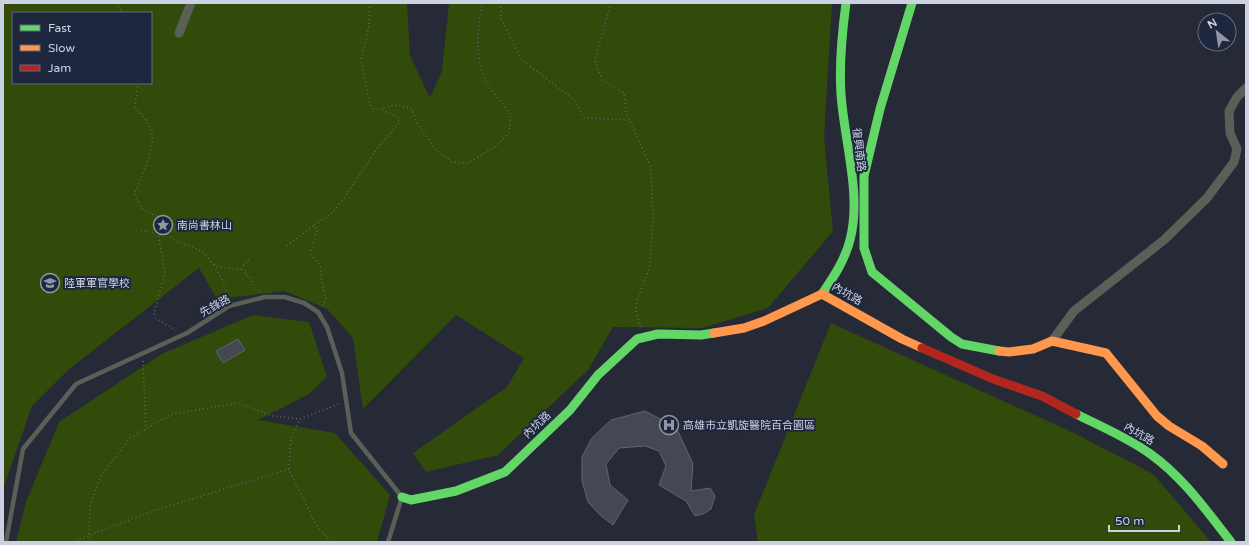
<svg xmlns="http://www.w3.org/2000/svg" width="1249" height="545" font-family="'Varela Round','Noto Sans TC',sans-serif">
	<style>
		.green { fill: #324a0a; fill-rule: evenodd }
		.building { fill: #454853; stroke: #60646f }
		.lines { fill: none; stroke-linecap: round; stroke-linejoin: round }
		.path { stroke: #636766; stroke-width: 1.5; stroke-dasharray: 1 3; stroke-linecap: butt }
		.lane { stroke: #5a6057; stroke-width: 4.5 }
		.street { stroke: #5a6057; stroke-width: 9 }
		.fast { stroke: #63d668; stroke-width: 9 }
		.slow { stroke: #ff974d; stroke-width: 9 }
		.jam { stroke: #b3261e; stroke-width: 9 }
		.labels { text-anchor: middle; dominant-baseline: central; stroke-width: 4; stroke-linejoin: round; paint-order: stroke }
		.street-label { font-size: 11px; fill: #cbd1e0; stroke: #1f273e }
		.poi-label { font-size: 11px; fill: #cbd1e0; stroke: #1f273e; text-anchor: start }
	</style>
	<rect width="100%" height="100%" fill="#262a37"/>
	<path class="green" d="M3 3H407L410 56 430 98 442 71 449 3H832L824 137 833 231 768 308 702 328 613 327 588 370 498 455 426 472 413 453 507 387 524 358 456 315 363 409 353 338 327 309 285 291 217 299 199 268 68 370 32 406 3 489ZM13 13H151V83H13Z
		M253 315 309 322 327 377 309 394 258 420 335 433 390 495 377 542H16L26 502 59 422 162 354Z
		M831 323 1074 433 1153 474 1211 542H758L754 515Z"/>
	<path class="building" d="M238 339 245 350 223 363 216 351Z
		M645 411 676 427 693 464 691 491 710 488 715 496 711 509 703 514 695 516 686 501 659 485 666 466 659 451 645 446 619 448 606 464 610 485 628 500 613 525 600 515 588 502 582 481V457L592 438 611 420Z"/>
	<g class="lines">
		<path class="path" d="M116 3 123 13
			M370 3 369 26 361 61 370 105 374 110 398 105 412 109 417 123 436 150 452 162 468 163 496 146 509 133 511 115C503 104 489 89 484 77 475 55 477 25 483 3
			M501 3V18L521 59 574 100 584 118 629 120
			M611 3 595 60 602 80 624 93 626 112 651 168 653 218 650 266 637 300 636 313 641 327
			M138 83 135 107C141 115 149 122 152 133 155 147 141 181 134 193 137 198 140 207 144 210 155 218 161 212 164 228H168L165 230C175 247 188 242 202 252 207 255 210 262 215 265 225 270 236 268 246 270L245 275 250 277 253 285 259 291
			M141 230 152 233 165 230
			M158 232 165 274 154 313 156 319 176 330
			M287 246 314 225
			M214 265 226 287 228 300
			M241 269 251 256
			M322 306 326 299 322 284 320 265 312 256 311 250 317 231 314 225 331 214 342 201 379 146 399 123 398 117 380 109
			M143 361 146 429
			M289 469 291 438 300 419
			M72 542 153 511 289 469 316 525 331 542
			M91 542 89 536 90 505 101 476 130 438 172 414 238 403 273 416 300 419 339 404"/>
		<path class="lane" d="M6 542 23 449 76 384 187 333 229 306 265 297H285L304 303 318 312 327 327 342 373 351 433 402 497 388 542"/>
		<path class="street" d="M179 33 191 3
			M1052 341 1074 311 1164 240 1207 198 1234 162 1237 149 1230 133 1229 111 1237 97 1246 88"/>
		<path class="fast" d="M912 3 880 109 864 176V248L872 272 951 337 962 344 999 351
			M822 294C833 278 845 260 850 240 862 195 844 140 841 94 839 64 842 33 846 3
			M1076 414C1100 426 1126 437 1149 453 1182 476 1206 510 1231 542
			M402 497 411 500 456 491 505 472 570 410 598 375 637 339 658 334 701 335 714 333"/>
		<path class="slow" d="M714 333 744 328 764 321 822 294 902 339 922 348
			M999 351 1009 352 1033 349 1052 341 1106 353 1157 416 1169 426 1202 446 1223 464"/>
		<path class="jam" d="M922 348 993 379 1042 396 1076 414"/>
	</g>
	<defs>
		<symbol id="sight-ring" viewBox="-11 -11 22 22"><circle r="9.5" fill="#1f273e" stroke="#9197a5" stroke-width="1.5"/><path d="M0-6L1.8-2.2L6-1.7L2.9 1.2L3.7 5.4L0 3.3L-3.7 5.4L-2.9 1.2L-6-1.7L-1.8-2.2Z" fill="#9197a5"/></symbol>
		<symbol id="university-ring" viewBox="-11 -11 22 22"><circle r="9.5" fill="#1f273e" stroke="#9197a5" stroke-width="1.5"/><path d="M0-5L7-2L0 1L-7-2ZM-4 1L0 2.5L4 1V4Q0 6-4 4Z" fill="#9197a5"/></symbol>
		<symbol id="hospital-ring" viewBox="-11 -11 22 22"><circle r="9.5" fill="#1f273e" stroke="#9197a5" stroke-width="1.5"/><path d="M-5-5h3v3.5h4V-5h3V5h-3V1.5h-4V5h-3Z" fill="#9197a5"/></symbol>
	</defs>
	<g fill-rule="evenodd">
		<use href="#sight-ring" x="152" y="214" width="22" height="22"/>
		<use href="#university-ring" x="39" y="272" width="22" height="22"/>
		<use href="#hospital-ring" x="658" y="414" width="22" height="22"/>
	</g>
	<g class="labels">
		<g class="street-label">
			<text transform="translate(859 150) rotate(83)">復興南路</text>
			<text transform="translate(847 294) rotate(30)">內坑路</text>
			<text transform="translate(215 306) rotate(-29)">先鋒路</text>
			<text transform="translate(537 425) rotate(-44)">內坑路</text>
			<text transform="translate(1139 434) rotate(30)">內坑路</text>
		</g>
		<g class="poi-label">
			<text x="177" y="225">南尚書林山</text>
			<text x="64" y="283">陸軍軍官學校</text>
			<text x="683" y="425">高雄市立凱旋醫院百合園區</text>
		</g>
	</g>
	<rect width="1249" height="545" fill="none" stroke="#cbd1e0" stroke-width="8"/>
	<rect x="12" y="12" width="140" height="72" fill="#1f273e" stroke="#646b7f"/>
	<rect x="20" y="25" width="20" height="6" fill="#63d668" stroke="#646b7f"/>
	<text x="48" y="32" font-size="12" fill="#cbd1e0">Fast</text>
	<rect x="20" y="45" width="20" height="6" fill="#ff974d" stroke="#646b7f"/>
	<text x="48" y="52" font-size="12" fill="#cbd1e0">Slow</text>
	<rect x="20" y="65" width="20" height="6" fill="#b3261e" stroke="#646b7f"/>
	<text x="48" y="72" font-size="12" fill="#cbd1e0">Jam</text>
	<g transform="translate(1217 32) rotate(330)"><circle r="19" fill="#1f273e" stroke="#646b7f"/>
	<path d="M0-3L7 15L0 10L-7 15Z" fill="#9197a5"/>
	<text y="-6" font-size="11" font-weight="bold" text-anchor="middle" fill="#cbd1e0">N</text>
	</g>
	<path d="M1109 525v6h70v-6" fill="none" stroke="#cbd1e0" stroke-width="2"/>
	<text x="1115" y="525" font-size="12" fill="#cbd1e0" stroke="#1f273e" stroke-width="3" paint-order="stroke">50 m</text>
</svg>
